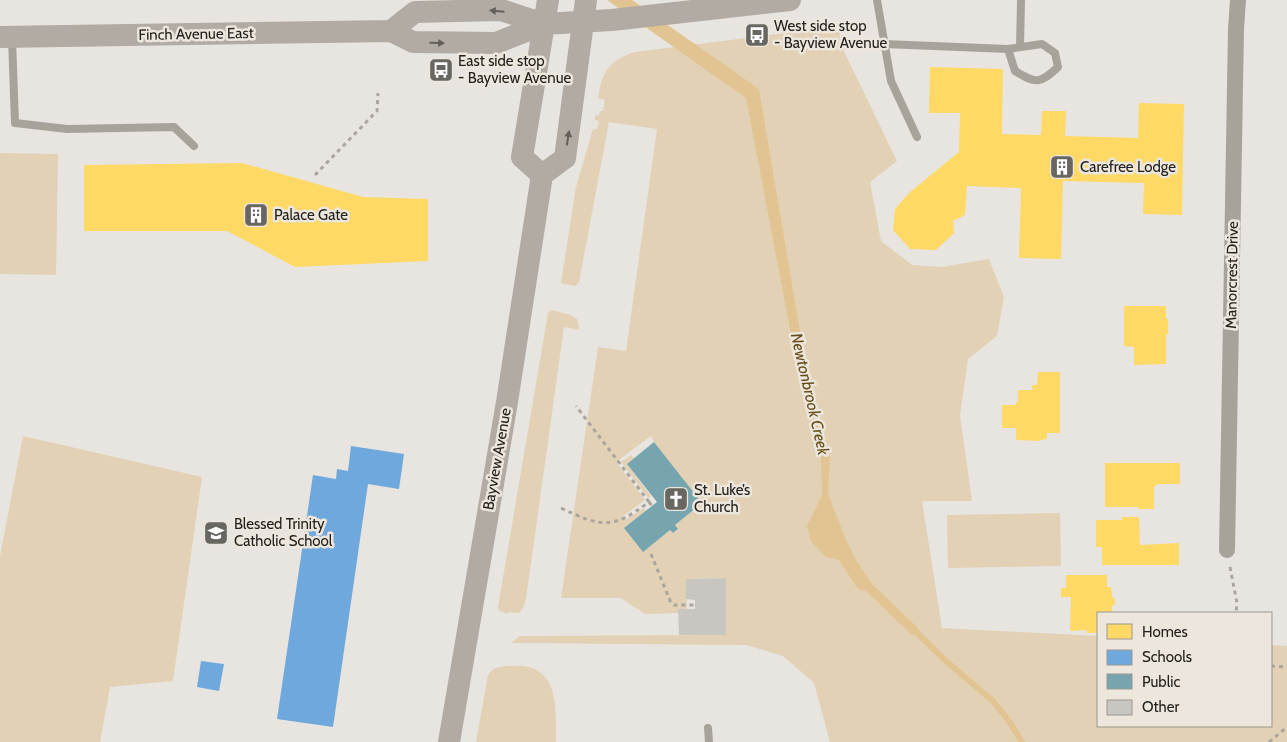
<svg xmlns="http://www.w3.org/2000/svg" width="1287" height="742" font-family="Cabin,sans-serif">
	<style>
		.green { fill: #e2d1b5; fill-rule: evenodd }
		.water { fill: #e2c492 }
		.homes { fill: #ffd966 }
		.schools { fill: #6fa8dc }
		.public { fill: #76a5af }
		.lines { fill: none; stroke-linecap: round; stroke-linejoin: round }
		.stream { stroke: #e2c492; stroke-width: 6 }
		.building { fill: #c9c6c2 }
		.path { stroke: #aaa69f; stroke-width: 3; stroke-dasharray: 4 4; stroke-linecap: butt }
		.service { stroke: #a8a39a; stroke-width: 8 }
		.minor { stroke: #a8a39a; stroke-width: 16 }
		.secondary { stroke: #b1aba3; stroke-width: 22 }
		.oneway { fill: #635f59 }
		.labels { text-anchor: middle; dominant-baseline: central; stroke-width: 5; stroke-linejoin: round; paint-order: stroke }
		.poi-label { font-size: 15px; fill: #23211d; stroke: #ece6dc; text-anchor: start }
		.street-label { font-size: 15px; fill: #23211d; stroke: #ece6dc }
		.water-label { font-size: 16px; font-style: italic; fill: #664b16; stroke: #ece6dc }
	</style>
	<rect width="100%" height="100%" fill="#e8e5e0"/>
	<path class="green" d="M841 28 839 41 897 161 870 182 881 241 912 265 942 267 989 259 1004 297 997 336 968 359 960 415 972 501H922L942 628 1098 636V726H1271V645L1287 646V742H830L814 683 783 656 746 645 511 643 520 636 726 635V578L686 579 687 609H679L678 613 645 614 621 598H561L598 347 626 351 657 129 609 122 579 282 575 286 561 283 576 187 593 129H597L599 121 595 120V115L599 116 600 111H603L605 100 598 98C602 72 609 60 635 52L802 31ZM651 436 654 442 702 503 675 525 678 530 673 533 670 530 643 551 646 511 644 508 625 520 623 516 645 500 616 462Z
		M0 153 58 154 56 275 0 274Z
		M552 310 571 315 578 320 579 330 564 327 526 599 523 608 519 613 508 612V614L498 610V607L548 313Z
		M23 436 202 477 173 681 110 687 100 742H0V556Z
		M631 455 634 458 627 464 651 496 648 498 621 462Z
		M1060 513 1061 566 948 568 947 515Z
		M505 666C514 666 524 665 532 668 561 679 555 718 556 742H476L488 675 493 669Z"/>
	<path class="water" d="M607 0H632L759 89 806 367 814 408 830 456 828 494 847 542 856 560 873 585 918 628 912 635 866 591 858 589 839 560 826 557 811 541 807 526 822 495 821 456 814 436 800 381 746 98Z"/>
	<path class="homes" d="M930 67 1003 69 1002 134 1041 135 1042 111H1066L1065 136 1138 138 1139 103 1184 104 1182 215 1143 214 1144 183 1063 181 1061 259 1019 258 1021 188 967 186 965 215 953 221 954 233 936 250 910 249 893 230 895 209 910 192 959 152 960 113H929Z
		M242 163 363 197 428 199V261L295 267 227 231H84V165Z
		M1124 306H1166V319H1168V335L1166 334V364L1134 365V347L1124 346Z
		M1038 372H1060V433H1047V439L1040 440V441L1016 440V428H1002V405H1016V402H1018V390H1032V385H1037Z
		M1105 463H1180V484H1158L1154 487V509H1138V507H1105Z
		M1122 517H1139L1140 545 1179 543V565H1102V547H1096V520H1122Z
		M1066 575H1107V587H1111L1112 596 1115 600V604L1112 606V613H1098V633H1087V630L1070 631 1071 597H1061V588H1066Z"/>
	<path class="schools" d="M351 446 404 454 399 489 368 484 333 727 277 719 313 475 336 479 337 469 348 471Z
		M201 661 224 664 219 691 197 687Z"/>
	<path class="public" d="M654 442 702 503 675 525 678 529 673 533 670 530 643 552 624 528 657 502 627 464Z"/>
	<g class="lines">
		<path class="stream" d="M909 625 947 662 993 701 1009 721 1022 742"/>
	</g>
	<path class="building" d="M726 578V635H679L678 609H695V600L686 599V579Z"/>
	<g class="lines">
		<path class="path" d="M315 175 377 111 378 93
			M649 502 652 506
			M561 508C601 527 612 530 649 502L576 406
			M651 554 671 603 674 605H695
			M1230 567 1237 603 1236 613
			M1271 666 1287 667
			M1269 742 1287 727"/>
		<path class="service" d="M877 0 891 81 917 137
			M12 39 15 123 67 129 174 127 194 146
			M884 44 1008 49 1042 44 1055 53 1058 67C1040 84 1036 84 1015 71L1008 49
			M1020 47 1021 0
			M708 728 709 742"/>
		<path class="minor" d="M1227 550 1236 29 1238 0"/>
		<path class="secondary" d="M391 31 415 12 501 10 544 24
			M0 37 391 31 413 42 496 43 544 24 612 20 790 0
			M542 175 522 157 548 0
			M449 742 507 402 542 175 565 158 586 0"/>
	</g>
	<defs><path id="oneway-solid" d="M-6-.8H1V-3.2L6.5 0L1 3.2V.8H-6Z" transform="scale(1.25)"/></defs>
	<g class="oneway">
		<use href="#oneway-solid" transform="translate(497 11) rotate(-175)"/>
		<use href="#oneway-solid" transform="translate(437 43) rotate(2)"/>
		<use href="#oneway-solid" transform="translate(568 138) rotate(-81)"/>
	</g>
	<defs>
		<symbol id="bus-square" viewBox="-11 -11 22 22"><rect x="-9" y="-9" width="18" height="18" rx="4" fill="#686661" stroke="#ece6dc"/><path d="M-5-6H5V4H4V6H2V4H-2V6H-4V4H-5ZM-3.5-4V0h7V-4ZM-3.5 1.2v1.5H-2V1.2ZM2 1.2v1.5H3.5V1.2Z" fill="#fff"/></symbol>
		<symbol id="building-square" viewBox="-11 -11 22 22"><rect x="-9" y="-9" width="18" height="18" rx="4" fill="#686661" stroke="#ece6dc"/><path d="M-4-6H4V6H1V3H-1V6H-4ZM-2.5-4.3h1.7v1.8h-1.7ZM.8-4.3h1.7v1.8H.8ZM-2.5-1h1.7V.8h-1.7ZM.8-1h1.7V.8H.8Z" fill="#fff"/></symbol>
		<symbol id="church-square" viewBox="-11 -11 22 22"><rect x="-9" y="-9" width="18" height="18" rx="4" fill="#686661" stroke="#ece6dc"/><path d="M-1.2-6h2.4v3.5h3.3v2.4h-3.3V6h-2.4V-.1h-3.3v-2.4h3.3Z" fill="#fff"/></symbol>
		<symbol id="school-square" viewBox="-11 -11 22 22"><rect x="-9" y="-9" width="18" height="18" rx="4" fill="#686661" stroke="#ece6dc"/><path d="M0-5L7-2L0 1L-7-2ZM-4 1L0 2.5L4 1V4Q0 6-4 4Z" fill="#fff"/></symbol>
	</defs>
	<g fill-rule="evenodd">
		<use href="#bus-square" x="743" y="21" width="28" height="28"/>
		<use href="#bus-square" x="427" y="56" width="28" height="28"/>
		<use href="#building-square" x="1048" y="153" width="28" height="28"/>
		<use href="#building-square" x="242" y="201" width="28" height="28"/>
		<use href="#church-square" x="662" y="485" width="28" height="28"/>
		<use href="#school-square" x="202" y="519" width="28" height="28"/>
	</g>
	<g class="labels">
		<g class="poi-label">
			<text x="774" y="26">West side stop<tspan x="774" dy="17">- Bayview Avenue</tspan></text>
			<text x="458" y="61">East side stop<tspan x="458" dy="17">- Bayview Avenue</tspan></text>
			<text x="1080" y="167">Carefree Lodge</text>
			<text x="274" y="215">Palace Gate</text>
			<text x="694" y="490">St. Luke’s<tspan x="694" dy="17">Church</tspan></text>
			<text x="234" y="524">Blessed Trinity<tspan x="234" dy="17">Catholic School</tspan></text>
		</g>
		<g class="street-label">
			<text transform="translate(196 34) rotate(-1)">Finch Avenue East</text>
			<text transform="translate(1232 275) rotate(-89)">Manorcrest Drive</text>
			<text transform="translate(497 459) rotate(-80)">Bayview Avenue</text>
		</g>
		<g class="water-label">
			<text transform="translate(810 394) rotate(77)">Newtonbrook Creek</text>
		</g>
	</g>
	<rect x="1097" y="612" width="175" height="115" fill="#ece6dc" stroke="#9c9790"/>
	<rect x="1107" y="624" width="25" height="15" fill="#ffd966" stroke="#9c9790"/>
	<text x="1142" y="637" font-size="15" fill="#23211d">Homes</text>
	<rect x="1107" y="650" width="25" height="15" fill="#6fa8dc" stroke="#9c9790"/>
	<text x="1142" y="662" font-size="15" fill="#23211d">Schools</text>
	<rect x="1107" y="674" width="25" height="15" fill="#76a5af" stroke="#9c9790"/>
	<text x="1142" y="687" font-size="15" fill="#23211d">Public</text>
	<rect x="1107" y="700" width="25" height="15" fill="#c9c6c2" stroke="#9c9790"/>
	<text x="1142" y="712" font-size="15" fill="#23211d">Other</text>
</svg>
